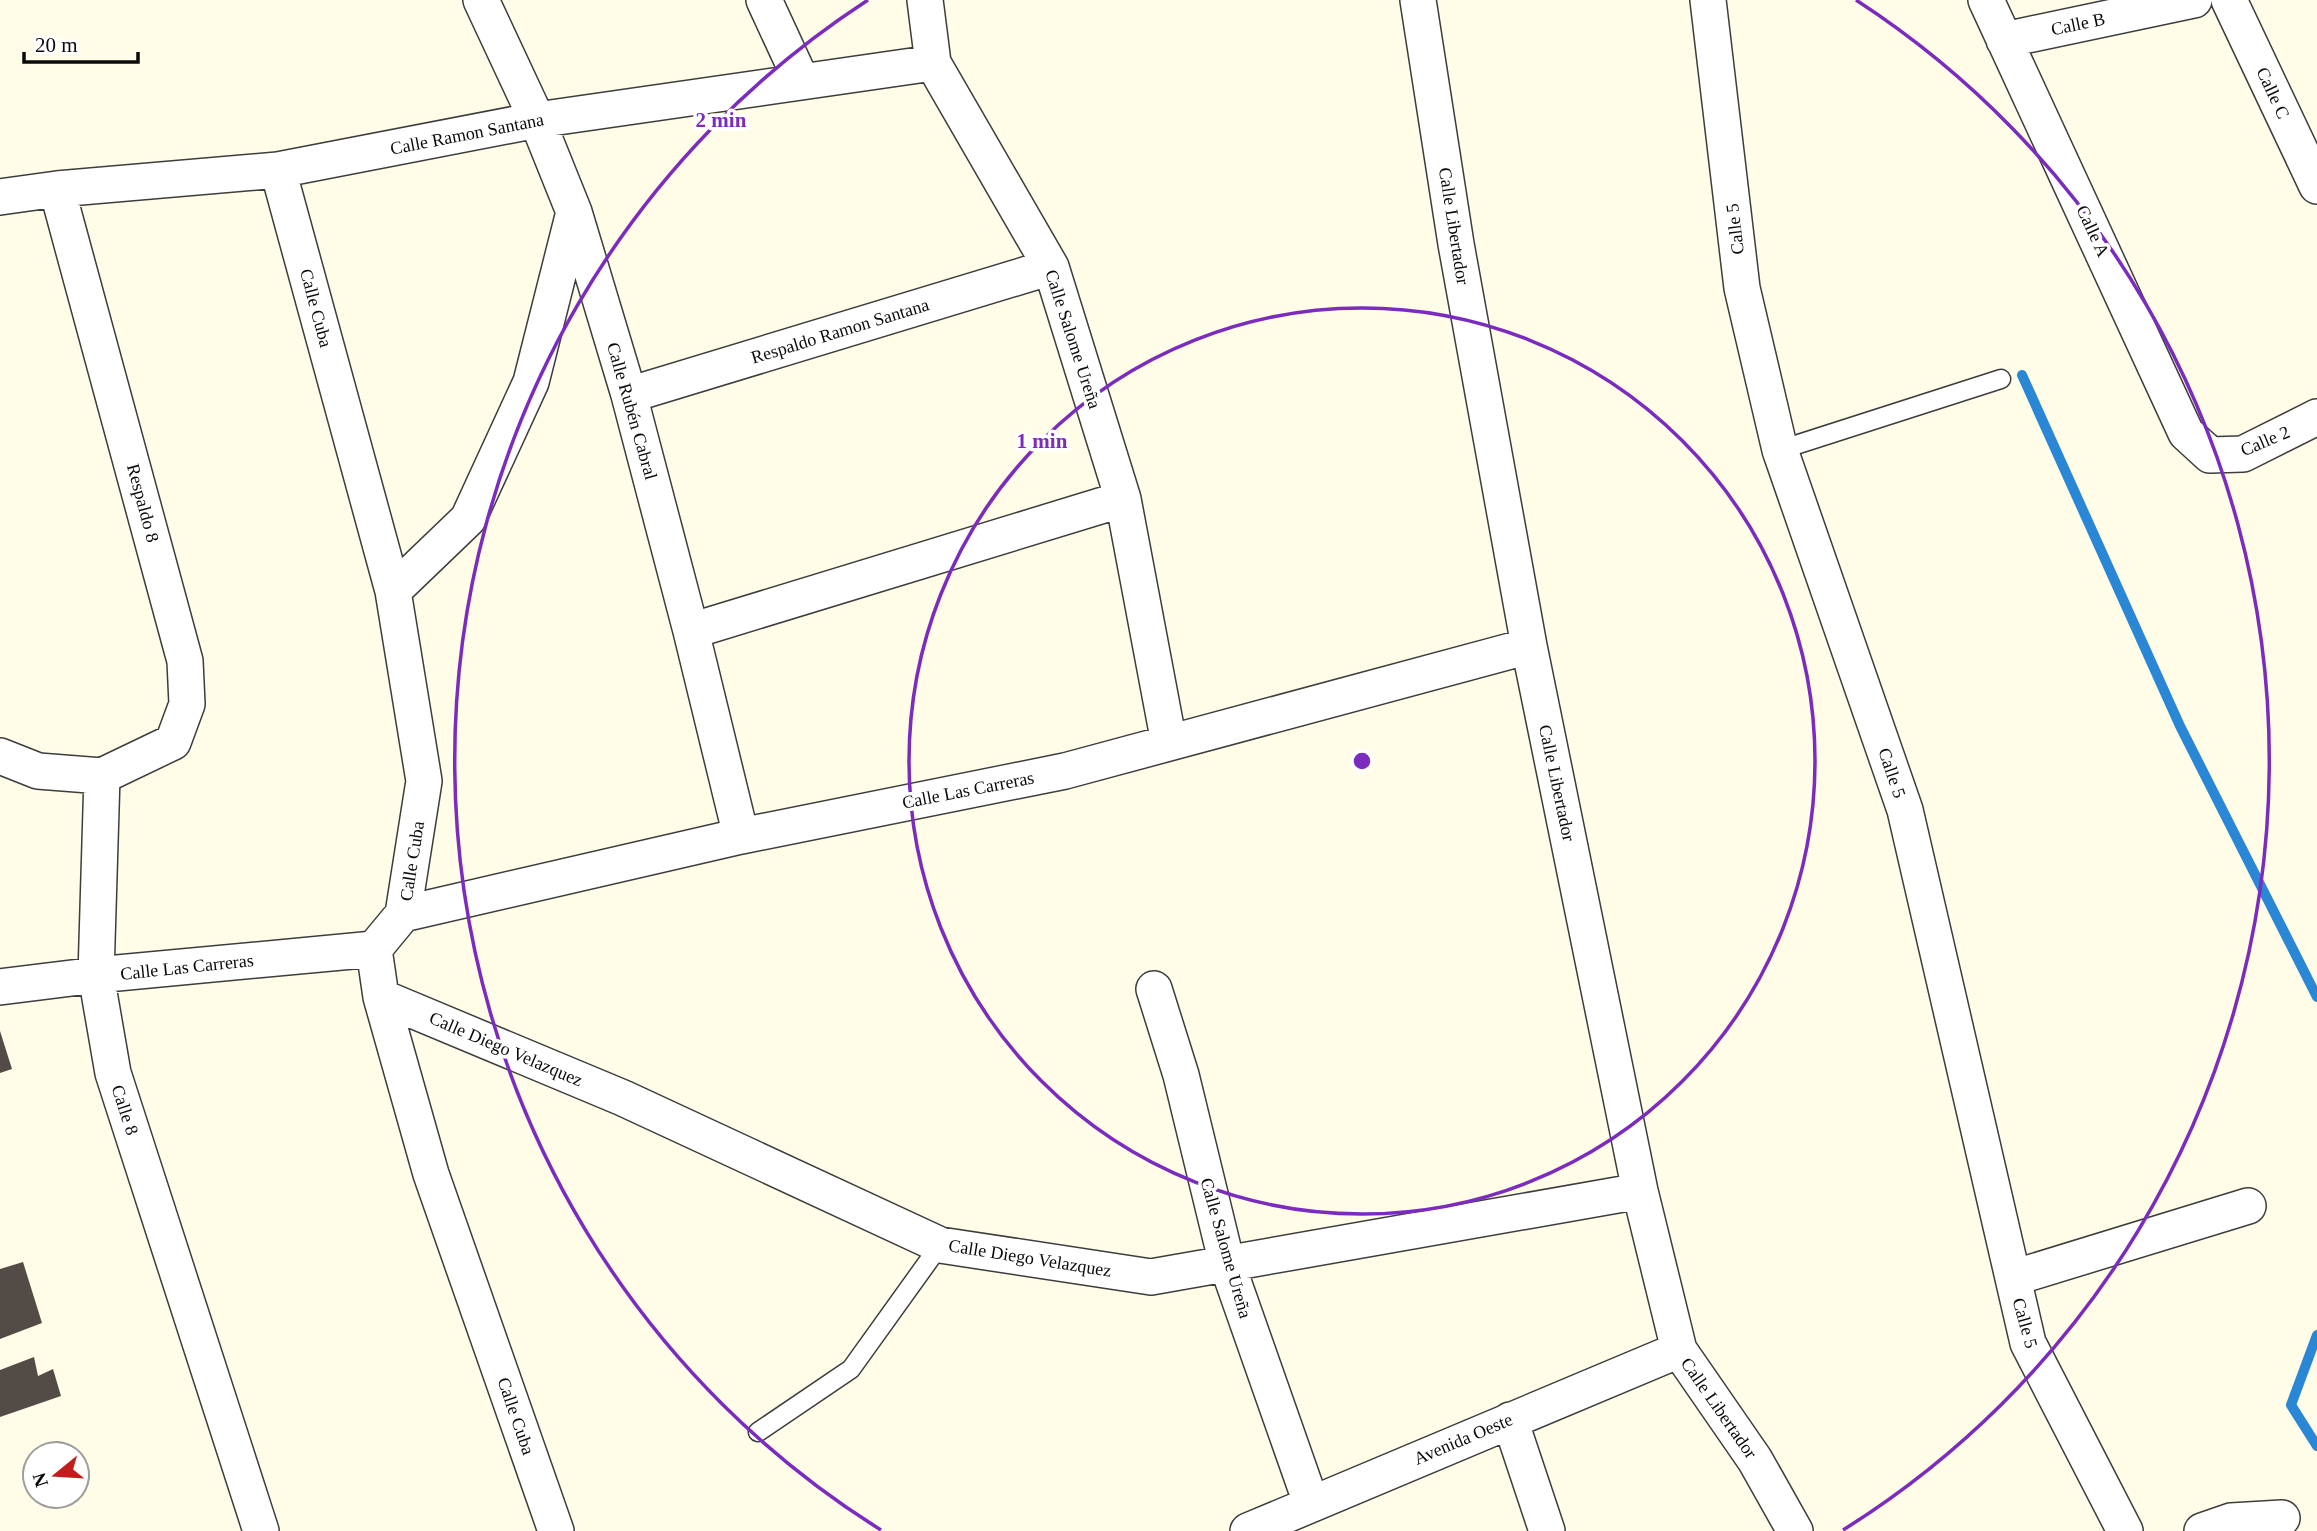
<svg xmlns="http://www.w3.org/2000/svg" width="2317" height="1531" font-family="Georgia,serif">
	<style>
		.lines { fill: none; stroke-linecap: round; stroke-linejoin: round }
		.stream { stroke: #2a87d6; stroke-width: 10 }
		.building { fill: #534c46 }
		.lane-casing { stroke: #3d3d3d; stroke-width: 21 }
		.street-casing { stroke: #3d3d3d; stroke-width: 38 }
		.lane { stroke: #fff; stroke-width: 18 }
		.street { stroke: #fff; stroke-width: 35 }
		.ring { fill: none; stroke: #7b2cbf; stroke-width: 3.5 }
		.labels { text-anchor: middle; dominant-baseline: central; stroke-width: 7; stroke-linejoin: round; paint-order: stroke }
		.street-label { font-size: 18px; fill: #0a0a0a; stroke: #fff }
		.centre { fill: #7b2cbf; stroke: #fff; stroke-width: 3.5 }
		.ring-label { font-size: 21px; text-anchor: middle; font-weight: bold; fill: #7b2cbf; stroke: #fff; stroke-width: 7; stroke-linejoin: round; paint-order: stroke }
	</style>
	<rect width="100%" height="100%" fill="#fffce7"/>
	<g class="lines">
		<path class="stream" d="M2022 375 2180 726 2317 997
			M2317 1335 2291 1405 2317 1446"/>
	</g>
	<path class="building" d="M0 1031 12 1069 0 1073Z
		M23 1262 42 1323 0 1339V1269Z
		M34 1357 38 1376 53 1369 61 1396 0 1417V1370Z"/>
	<g class="lines">
		<defs>
			<path id="lane" d="M1780 450 2001 379
				M758 1432 851 1369 940 1245"/>
			<path id="street" d="M481 0 537 120 574 212 629 395 691 631 741 836
				M764 0 801 80
				M925 0 933 63 1051 267 1123 499 1169 743
				M1418 0 1456 244 1529 646 1640 1191 1679 1350 1755 1460 1795 1531
				M1708 0 1742 288 1780 450 1905 810 2028 1343 2125 1531
				M1986 0 2186 433 2210 455 2243 454 2317 417
				M2229 0 2317 186
				M2004 40 2194 0
				M278 170 393 591 424 781 403 914 374 949 381 997 431 1174 556 1531
				M57 189 185 661 187 704 173 742 102 776
				M0 197 57 189 278 170 537 120 933 63
				M629 395 1051 267
				M393 591 468 519 531 382 574 212
				M691 631 1123 499
				M0 756 38 771 102 776
				M102 776 96 975 113 1073 261 1531
				M403 914 741 836 1065 771 1529 646
				M0 987 96 975 374 949
				M1154 989 1181 1075 1227 1264 1311 1503
				M381 997 623 1098 940 1245 1151 1277 1640 1191
				M2013 1278 2248 1206
				M1510 1420 1547 1531
				M1248 1531 1679 1350
				M2202 1531 2231 1521 2282 1518"/>
		</defs>
		<use href="#lane" class="lane-casing"/>
		<use href="#street" class="street-casing"/>
		<use href="#lane" class="lane"/>
		<use href="#street" class="street"/>
	</g>
	<g class="ring">
		<circle cx="1362" cy="761" r="453"/>
		<path d="M881 1530A907 907 0 0 1 868 0M1856 0A907 907 0 0 1 1843 1530"/>
	</g>
	<g class="labels">
		<g class="street-label">
			<text transform="translate(2078 24) rotate(-12)">Calle B</text>
			<text transform="translate(2273 93) rotate(65)">Calle C</text>
			<text transform="translate(467 134) rotate(-11)">Calle Ramon Santana</text>
			<text transform="translate(1454 226) rotate(81)">Calle Libertador</text>
			<text transform="translate(1735 229) rotate(-97)">Calle 5</text>
			<text transform="translate(2093 231) rotate(65)">Calle A</text>
			<text transform="translate(316 308) rotate(75)">Calle Cuba</text>
			<text transform="translate(840 331) rotate(-17)">Respaldo Ramon Santana</text>
			<text transform="translate(1073 339) rotate(72)">Calle Salome Ureña</text>
			<text transform="translate(632 411) rotate(74)">Calle Rubén Cabral</text>
			<text transform="translate(2265 441) rotate(-23)">Calle 2</text>
			<text transform="translate(143 503) rotate(75)">Respaldo 8</text>
			<text transform="translate(1892 773) rotate(71)">Calle 5</text>
			<text transform="translate(1557 783) rotate(78)">Calle Libertador</text>
			<text transform="translate(968 790) rotate(-11)">Calle Las Carreras</text>
			<text transform="translate(412 861) rotate(-81)">Calle Cuba</text>
			<text transform="translate(187 967) rotate(-6)">Calle Las Carreras</text>
			<text transform="translate(506 1049) rotate(23)">Calle Diego Velazquez</text>
			<text transform="translate(125 1110) rotate(72)">Calle 8</text>
			<text transform="translate(1226 1248) rotate(74)">Calle Salome Ureña</text>
			<text transform="translate(1030 1258) rotate(9)">Calle Diego Velazquez</text>
			<text transform="translate(2025 1323) rotate(74)">Calle 5</text>
			<text transform="translate(1719 1408) rotate(55)">Calle Libertador</text>
			<text transform="translate(516 1416) rotate(71)">Calle Cuba</text>
			<text transform="translate(1463 1439) rotate(-23)">Avenida Oeste</text>
		</g>
	</g>
	<circle cx="1362" cy="761" r="10" class="centre"/>
	<g class="ring-label">
		<text x="721" y="127">2 min</text>
		<text x="1042" y="448">1 min</text>
	</g>
	<g transform="translate(56 1475) rotate(252)"><circle r="33" fill="#ffffff" stroke="#9d9d9d" stroke-width="2"/>
	<path d="M0-5L12 26L0 18L-12 26Z" fill="#c21d1a"/>
	<text y="-10" font-size="19" font-weight="bold" text-anchor="middle" fill="#0a0a0a">N</text>
	</g>
	<path d="M24 52v10h114v-10" fill="none" stroke="#0a0a0a" stroke-width="3.5"/>
	<text x="35" y="52" font-size="21" fill="#0a0a0a" stroke="#ffffff" stroke-width="5" paint-order="stroke">20 m</text>
</svg>
